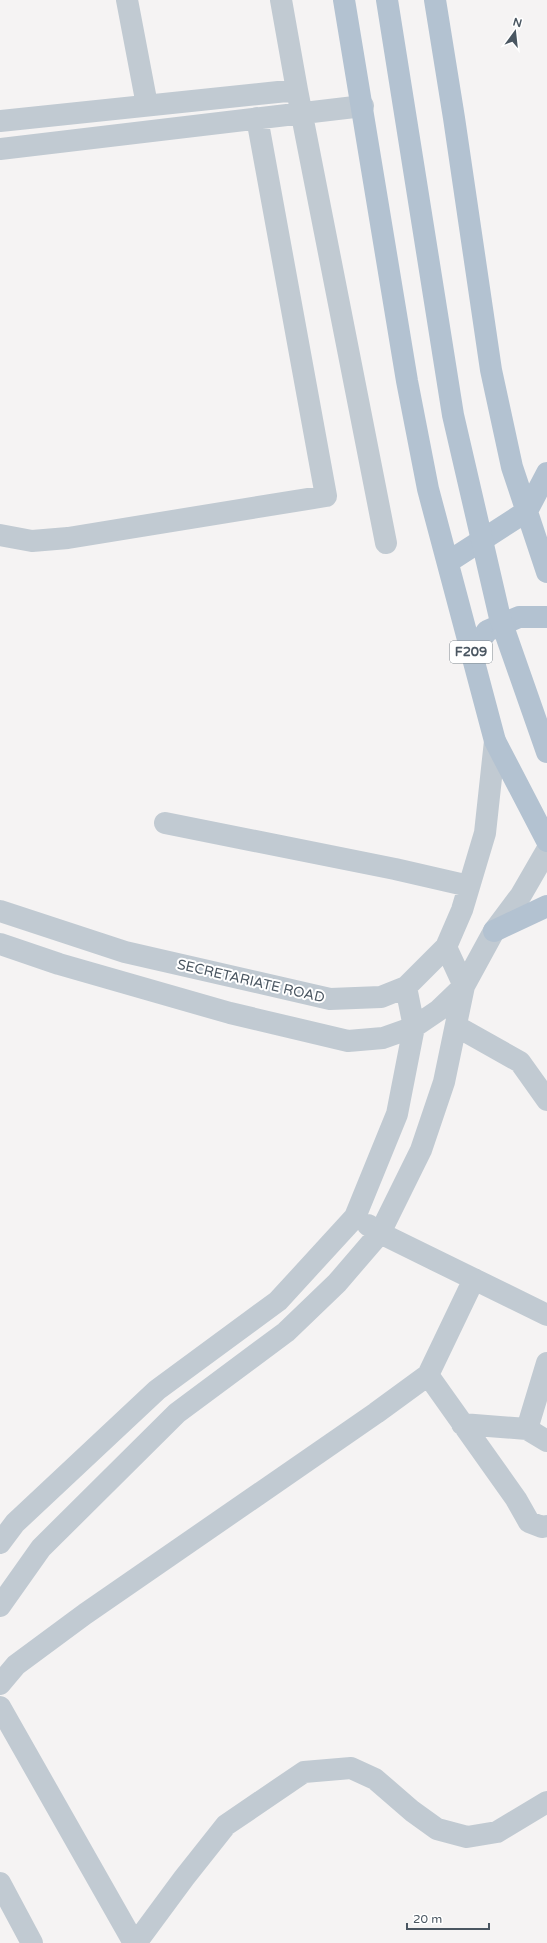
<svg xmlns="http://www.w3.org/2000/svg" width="547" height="1943" font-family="'Varela Round',sans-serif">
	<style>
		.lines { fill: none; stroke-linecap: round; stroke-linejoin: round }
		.minor { stroke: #c1cad2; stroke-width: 22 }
		.major { stroke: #b3c2d1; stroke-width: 22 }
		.major-bridge { stroke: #b3c2d1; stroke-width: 22 }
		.labels { text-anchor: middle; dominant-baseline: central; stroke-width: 4; stroke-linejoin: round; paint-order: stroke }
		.shield { fill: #fff; stroke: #808990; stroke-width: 1 }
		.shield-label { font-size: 13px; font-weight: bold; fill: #4a5661 }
		.street-label { font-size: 14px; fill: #4a5661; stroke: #fff }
	</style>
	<rect width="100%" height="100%" fill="#f5f3f3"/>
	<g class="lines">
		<path class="minor" d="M127 0 147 105
			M281 0 297 90 386 543
			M0 121 297 90
			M0 149 363 106
			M0 535 32 541 68 538 326 496 257 118
			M165 823 395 869 469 886
			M0 911 125 952 330 999 381 997 406 987 446 947 462 910 485 833 495 741
			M0 944 59 964 230 1013 348 1041 383 1038 414 1027 439 1010 464 986 494 931 521 895 547 850
			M456 1026 520 1062 547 1100
			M368 1225 380 1233 547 1315
			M428 1375 516 1499 529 1522 542 1527 547 1526
			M462 1424 527 1429 547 1441
			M527 1429 547 1363
			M0 1543 15 1523 157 1390 278 1301 355 1217 397 1114 414 1027 406 987
			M0 1606 41 1548 177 1413 286 1332 337 1283 380 1233 421 1150 444 1082 464 986 446 947
			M0 1684 16 1665 85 1614 376 1413 428 1375 474 1279
			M0 1707 134 1943
			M0 1883 32 1943
			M136 1943 184 1878 226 1825 304 1772 351 1768 375 1779 412 1811 437 1829 467 1837 497 1832 547 1802"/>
		<path class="major" d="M344 0 407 381 428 489 495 741 547 841
			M435 0 454 118 491 370 512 467 547 572
			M448 562 527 511 547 473
			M471 655 487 631 519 617H547
			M494 931 547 906"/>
		<path class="major-bridge" d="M387 0 453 415 500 618 547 752"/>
	</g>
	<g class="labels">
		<rect class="shield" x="450" y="641" width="42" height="22" rx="3"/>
		<g class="shield-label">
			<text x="471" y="652">F209</text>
		</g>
		<g class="street-label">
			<text transform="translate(251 981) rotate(13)">SECRETARIATE ROAD</text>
		</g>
	</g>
	<g transform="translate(515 32) rotate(15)" stroke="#ffffff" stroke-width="3" paint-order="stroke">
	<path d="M0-3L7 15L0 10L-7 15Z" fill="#4a5661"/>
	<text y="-6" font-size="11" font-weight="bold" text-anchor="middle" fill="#4a5661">N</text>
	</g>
	<path d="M407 1923v6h82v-6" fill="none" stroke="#4a5661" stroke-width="2"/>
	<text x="413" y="1923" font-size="12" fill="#4a5661" stroke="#ffffff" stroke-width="3" paint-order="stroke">20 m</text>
</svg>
